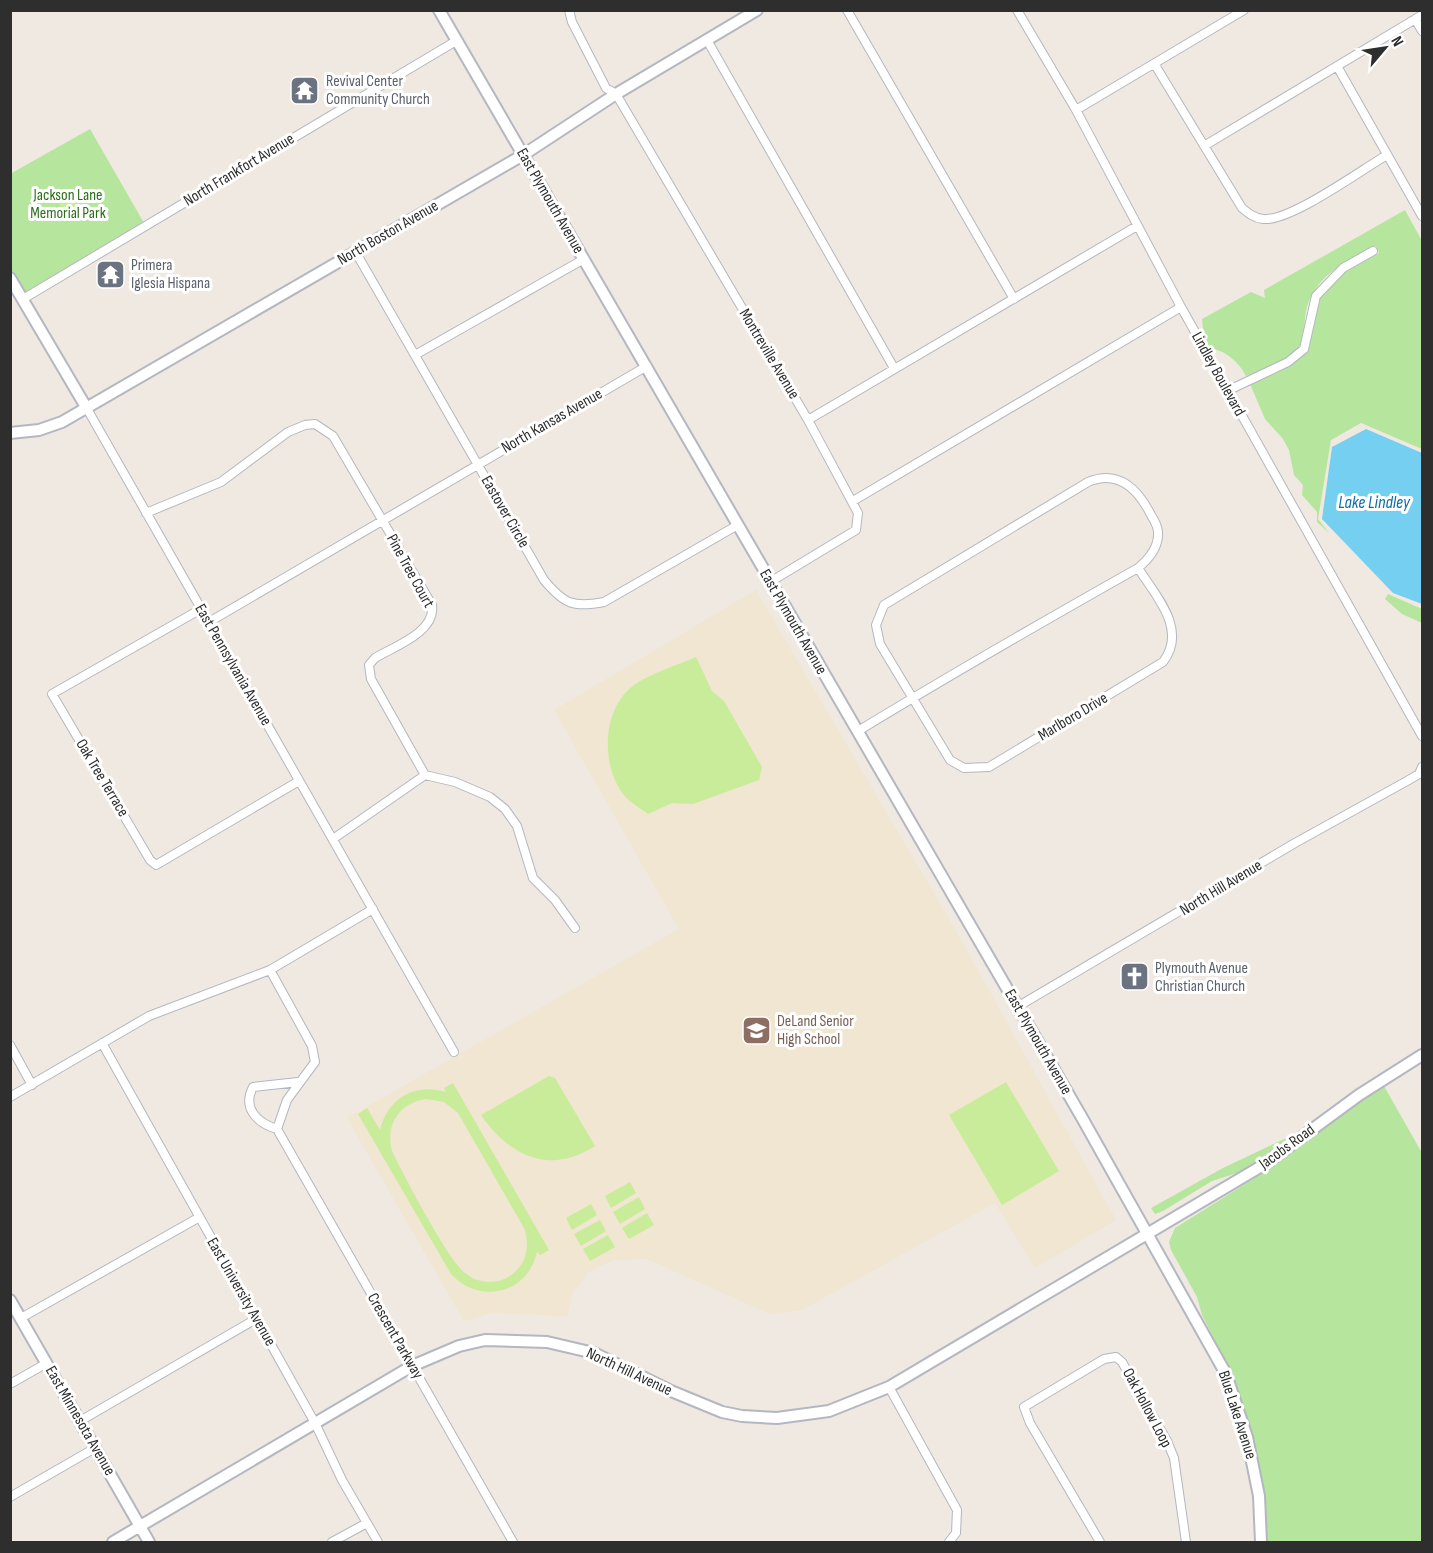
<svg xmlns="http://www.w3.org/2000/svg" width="1433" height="1553" font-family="'Sofia Sans Condensed',sans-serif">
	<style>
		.education { fill: #f0e6d1 }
		.green { fill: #b6e59e }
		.pitch { fill: #c9ec9a; fill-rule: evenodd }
		.water { fill: #75cff0 }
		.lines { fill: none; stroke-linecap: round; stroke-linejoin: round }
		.street-casing { stroke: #b4b7c1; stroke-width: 10 }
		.secondary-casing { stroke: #b4b7c1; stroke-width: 14 }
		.street { stroke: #fff; stroke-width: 8 }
		.secondary { stroke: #fff; stroke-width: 10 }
		.labels { text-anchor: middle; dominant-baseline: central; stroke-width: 6; stroke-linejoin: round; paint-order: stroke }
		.worship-label { font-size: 16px; fill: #5b616d; stroke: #fff; text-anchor: start }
		.street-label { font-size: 16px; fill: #2e2e2e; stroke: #fff }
		.park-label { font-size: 16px; fill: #2c6e1b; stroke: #fff }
		.education-label { font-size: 16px; fill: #785e54; stroke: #fff; text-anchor: start }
		.water-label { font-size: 18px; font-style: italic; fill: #0d6fa3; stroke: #fff }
	</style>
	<rect width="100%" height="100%" fill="#efe9e1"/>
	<path class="education" d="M756 590 963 943 1116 1220 1035 1268 995 1203 802 1310 770 1314 647 1259 613 1260 589 1272 573 1292 567 1316 492 1313 464 1321 347 1118 679 929 554 710Z"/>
	<path class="green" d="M90 129 144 223 27 292 21 291 11 272 10 174Z
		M1405 210 1422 241V449L1361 423 1331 440 1318 519 1329 533 1317 522V512L1302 495 1303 485 1294 475 1289 450 1283 439 1265 419 1250 384 1291 365 1307 352 1320 297 1345 271 1379 253 1376 246C1347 260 1314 276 1306 311 1304 321 1305 339 1299 347 1288 363 1264 369 1246 376 1239 362 1225 350 1209 348L1204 339 1202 319 1251 292 1265 298 1264 290Z
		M1388 594 1422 609V623L1402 614 1385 599Z
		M1384 1086 1422 1153V1542H1266L1230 1371 1202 1315 1197 1297 1171 1250 1169 1242 1175 1228 1266 1171 1358 1100Z
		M1299 1132 1240 1172 1212 1181 1163 1211 1155 1214 1151 1208 1223 1168Z"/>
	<path class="pitch" d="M76 193 77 207H60L59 194Z
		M696 657 712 691 724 701 762 767 759 780 693 804 672 803 648 814C640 808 629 802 623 794 600 763 602 705 637 683 655 672 677 665 696 657Z
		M549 1076 555 1078 595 1146C550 1175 510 1157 481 1115Z
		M1006 1082 1059 1171 1002 1205 949 1115Z
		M453 1083 549 1250 540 1255 537 1252C528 1294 479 1305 451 1274L358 1114 367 1108 380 1130C387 1099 415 1082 446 1092L444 1088ZM426 1099 444 1102 458 1113 525 1230C529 1245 527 1261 515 1272 501 1285 479 1285 465 1273 448 1260 403 1174 392 1151 385 1125 399 1103 426 1099Z
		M630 1182 636 1193 611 1208 605 1196Z
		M639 1197 645 1209 620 1224 613 1212Z
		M591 1204 597 1215 572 1230 566 1218Z
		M647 1213 654 1225 629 1239 622 1228Z
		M600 1220 606 1231 581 1246 574 1234Z
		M608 1235 615 1247 590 1261 583 1249Z"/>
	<path class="water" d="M1366 429 1422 453V604L1393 593 1322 519 1332 447Z"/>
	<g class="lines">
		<defs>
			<path id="street" d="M569 10 572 22 606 88 616 94 808 420 858 513 856 530 770 582
				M847 10 1014 299
				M1017 10 1076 110 1181 307 1422 736
				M1415 19 1422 31
				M707 40 894 368
				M1155 65 1242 208C1248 213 1254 218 1263 219 1290 222 1361 170 1387 155
				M1337 66 1422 216
				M1076 110 1244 10
				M1204 146 1422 15
				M355 251 544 580C564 604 573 608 604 602L736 526
				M23 299 456 41
				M415 355 584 259
				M1227 391 1288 362 1304 349 1316 296 1343 268 1373 251
				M86 407 454 1052
				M808 420 1137 226
				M853 501 1181 307
				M146 513 221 482 288 432 305 425 315 424 333 436 432 605C436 632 395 646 375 658L369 665 371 679 425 775
				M201 609 52 694 150 860 156 865 299 781
				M209 622 647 366
				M858 731C950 675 1044 621 1138 568 1149 559 1159 547 1158 532 1158 526 1154 520 1151 515 1138 489 1118 469 1088 482L884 605 876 625 880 644 950 760 964 768 989 767 1163 662C1188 630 1156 596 1138 568
				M425 775 455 782 490 797 505 809 517 826 533 878 555 900 575 928
				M333 839 425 775
				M270 970 312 1046 315 1062 287 1100 277 1129 513 1542
				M1017 1007 1295 843 1407 781 1419 774 1422 767
				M102 1043 315 1423 342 1480 378 1542
				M10 1045 32 1085
				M10 1097 149 1016 270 970 373 909
				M277 1129C257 1123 242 1108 253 1087L298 1082
				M21 1318 198 1218
				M10 1384 47 1363
				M889 1387 957 1510 956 1533 949 1542
				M80 1421 256 1319
				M10 1497 95 1448
				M332 1542 367 1523
				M1100 1542 1030 1423 1024 1407 1104 1359 1116 1357 1122 1362 1167 1441 1174 1458 1186 1542"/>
			<path id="secondary" d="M439 10 1081 1116 1226 1374 1247 1437 1259 1496 1261 1542
				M10 278 86 407
				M10 433 39 430 62 422 523 155 616 94 757 10
				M10 1300 149 1542
				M113 1542 412 1366 459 1346 485 1340 547 1342 594 1353 671 1391 722 1412 742 1416 777 1418 829 1411 889 1387 1265 1164 1359 1095 1422 1055"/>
		</defs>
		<use href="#street" class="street-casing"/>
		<use href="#secondary" class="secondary-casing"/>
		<use href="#street" class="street"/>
		<use href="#secondary" class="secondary"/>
	</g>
	<defs>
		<symbol id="temple-square" viewBox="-11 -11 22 22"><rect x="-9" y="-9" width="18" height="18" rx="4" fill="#6b7280" stroke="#fff"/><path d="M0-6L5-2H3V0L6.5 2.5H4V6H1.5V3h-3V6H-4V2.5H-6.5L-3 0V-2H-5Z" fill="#fff"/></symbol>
		<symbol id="church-square" viewBox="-11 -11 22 22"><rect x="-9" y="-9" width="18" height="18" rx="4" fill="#6b7280" stroke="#fff"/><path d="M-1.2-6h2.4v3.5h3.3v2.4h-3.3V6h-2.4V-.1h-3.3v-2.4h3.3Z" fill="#fff"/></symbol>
		<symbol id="school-square" viewBox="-11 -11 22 22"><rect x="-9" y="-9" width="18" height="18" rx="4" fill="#8d6e63" stroke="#fff"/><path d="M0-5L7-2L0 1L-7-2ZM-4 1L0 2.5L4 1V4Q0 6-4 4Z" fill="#fff"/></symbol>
	</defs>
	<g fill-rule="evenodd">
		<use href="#temple-square" x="288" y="74" width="33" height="33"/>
		<use href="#temple-square" x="94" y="258" width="33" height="33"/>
		<use href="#church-square" x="1118" y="960" width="33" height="33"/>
		<use href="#school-square" x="740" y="1014" width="33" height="33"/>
	</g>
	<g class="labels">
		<g class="worship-label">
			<text x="326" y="81">Revival Center<tspan x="326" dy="18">Community Church</tspan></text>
			<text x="131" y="265">Primera<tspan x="131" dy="18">Iglesia Hispana</tspan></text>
			<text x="1155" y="968">Plymouth Avenue<tspan x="1155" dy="18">Christian Church</tspan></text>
		</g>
		<g class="street-label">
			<text transform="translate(239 170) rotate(-31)">North Frankfort Avenue</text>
			<text transform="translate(550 201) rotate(60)">East Plymouth Avenue</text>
			<text transform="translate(388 233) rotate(-30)">North Boston Avenue</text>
			<text transform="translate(769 354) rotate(59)">Montreville Avenue</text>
			<text transform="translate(1218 374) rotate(61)">Lindley Boulevard</text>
			<text transform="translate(552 421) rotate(-30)">North Kansas Avenue</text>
			<text transform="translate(505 512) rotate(60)">Eastover Circle</text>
			<text transform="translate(410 571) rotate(61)">Pine Tree Court</text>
			<text transform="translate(793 622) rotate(60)">East Plymouth Avenue</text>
			<text transform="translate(233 665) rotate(60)">East Pennsylvania Avenue</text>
			<text transform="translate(1073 717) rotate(-31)">Marlboro Drive</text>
			<text transform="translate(102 778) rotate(59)">Oak Tree Terrace</text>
			<text transform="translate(1221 888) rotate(-31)">North Hill Avenue</text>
			<text transform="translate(1038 1042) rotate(60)">East Plymouth Avenue</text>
			<text transform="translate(1287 1147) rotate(-36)">Jacobs Road</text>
			<text transform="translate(241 1292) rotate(60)">East University Avenue</text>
			<text transform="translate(395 1336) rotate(60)">Crescent Parkway</text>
			<text transform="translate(629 1372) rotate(25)">North Hill Avenue</text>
			<text transform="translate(1147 1408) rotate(62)">Oak Hollow Loop</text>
			<text transform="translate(1237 1415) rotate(72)">Blue Lake Avenue</text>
			<text transform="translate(80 1421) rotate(60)">East Minnesota Avenue</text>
		</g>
		<g class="park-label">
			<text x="68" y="195">Jackson Lane<tspan x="68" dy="18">Memorial Park</tspan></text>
		</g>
		<g class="education-label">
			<text x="777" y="1021">DeLand Senior<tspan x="777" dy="18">High School</tspan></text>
		</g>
		<g class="water-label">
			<text x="1374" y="502">Lake Lindley</text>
		</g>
	</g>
	<rect width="1433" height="1553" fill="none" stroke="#2e2e2e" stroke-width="24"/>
	<g transform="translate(1385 48) rotate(61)" stroke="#ffffff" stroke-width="4.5" paint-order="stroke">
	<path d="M0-4.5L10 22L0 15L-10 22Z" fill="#2e2e2e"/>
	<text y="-9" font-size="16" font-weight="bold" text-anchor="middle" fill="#2e2e2e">N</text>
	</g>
</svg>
